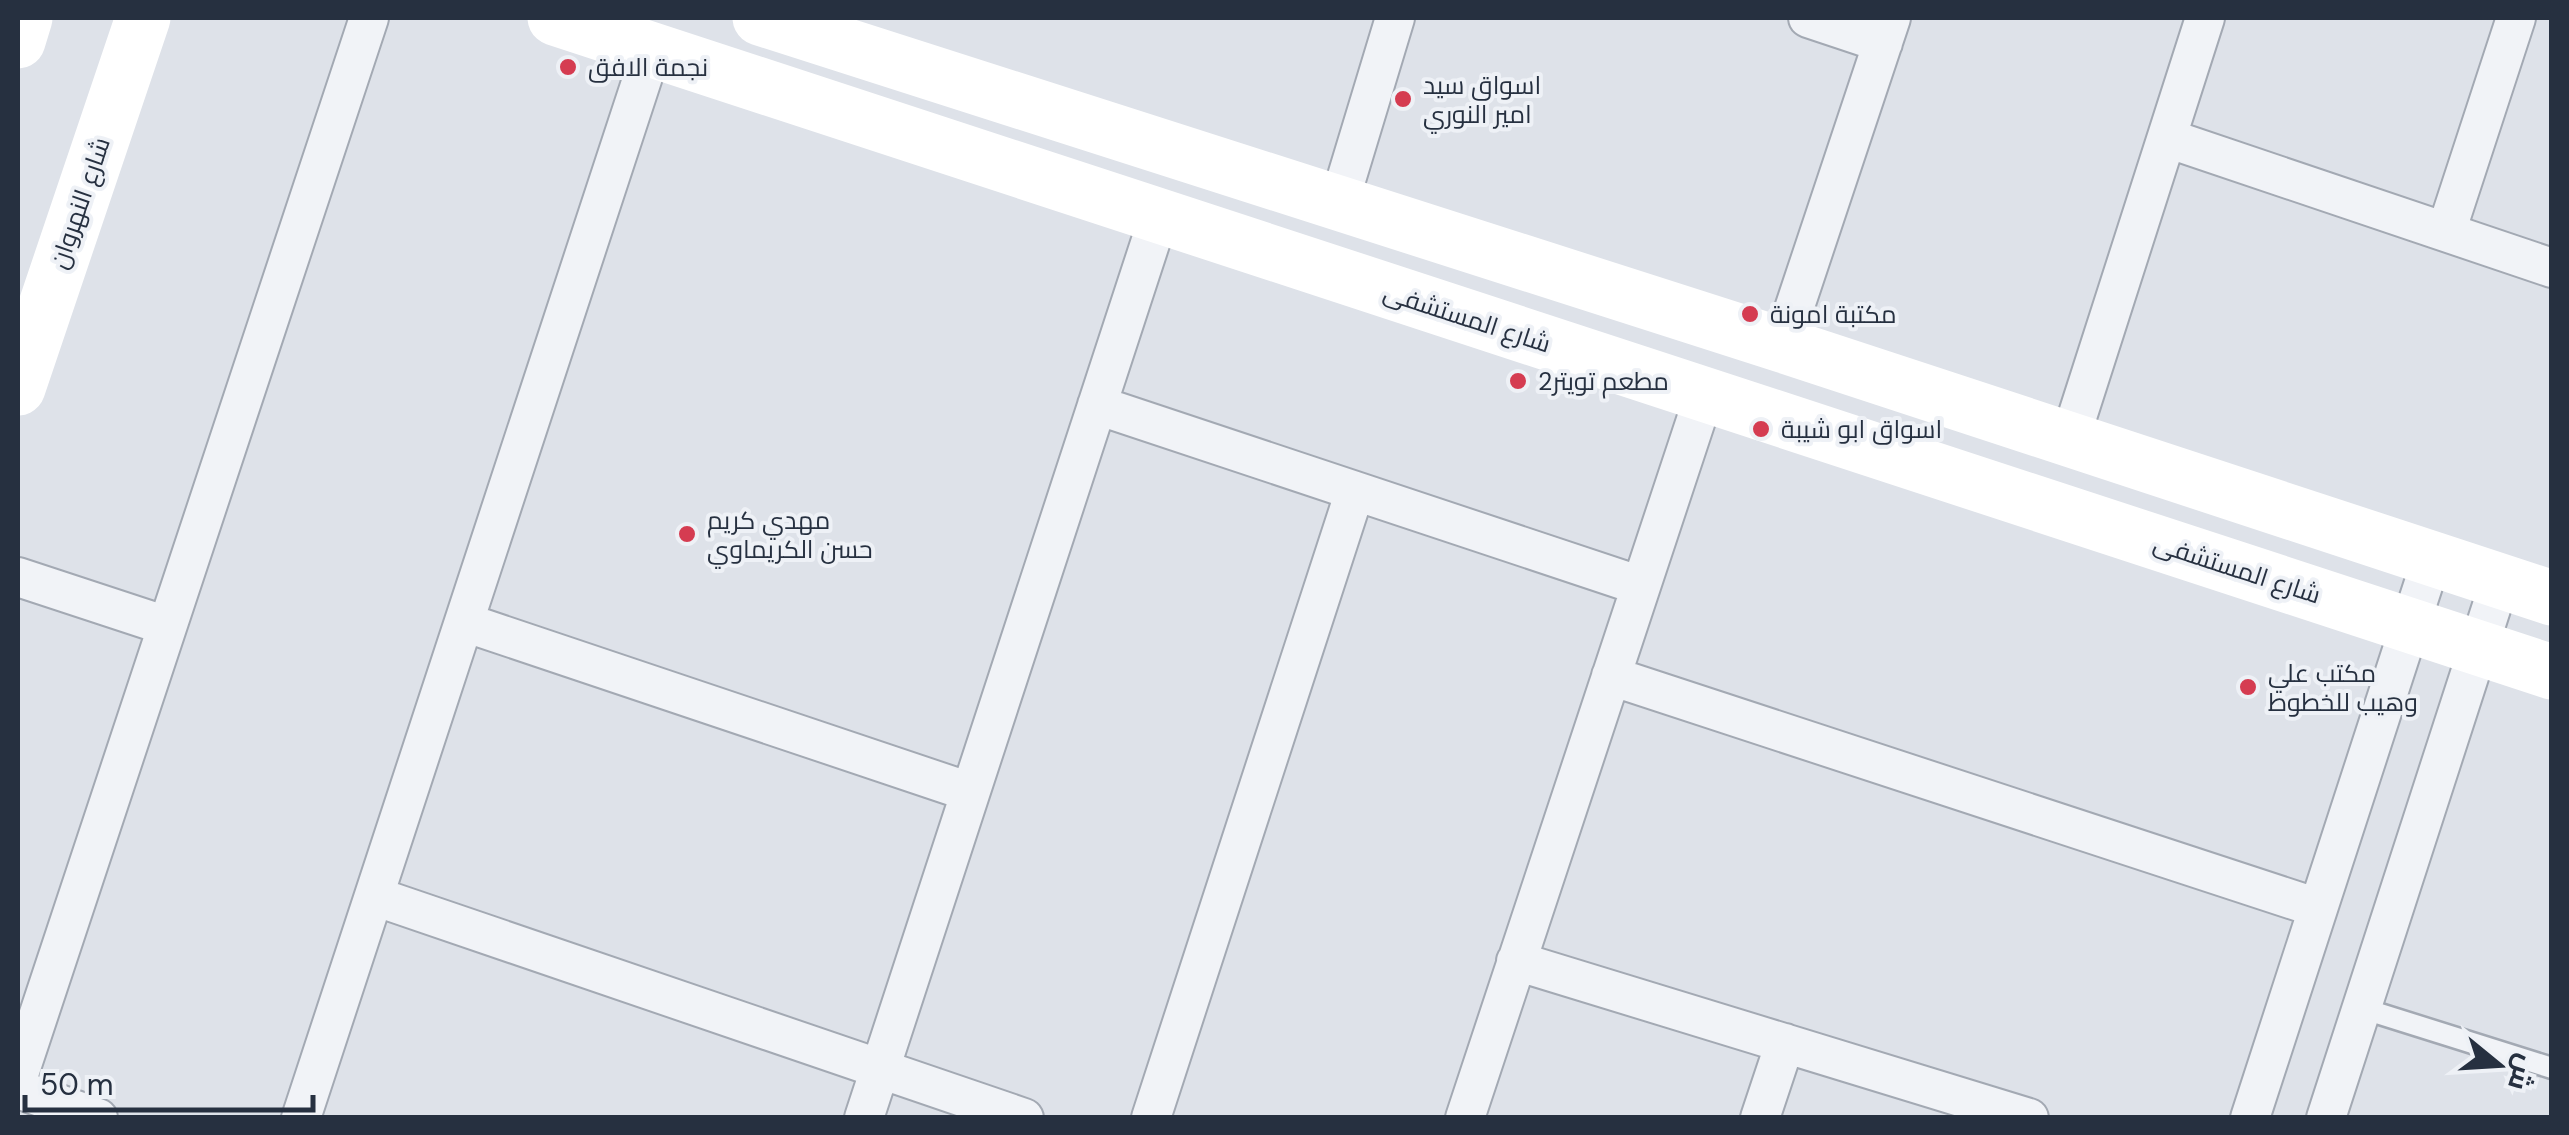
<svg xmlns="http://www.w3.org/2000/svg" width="2569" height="1135" font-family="'DM Sans',Cairo,sans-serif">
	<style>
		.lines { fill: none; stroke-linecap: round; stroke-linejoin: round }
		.lane-casing { stroke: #a3a9b3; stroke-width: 25 }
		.street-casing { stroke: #a3a9b3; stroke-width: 42 }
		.lane { stroke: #f1f3f7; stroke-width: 20 }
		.street { stroke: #f1f3f7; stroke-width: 38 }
		.secondary { stroke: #fff; stroke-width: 55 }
		.poi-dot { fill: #d53c51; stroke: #eef1f6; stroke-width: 4 }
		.labels { text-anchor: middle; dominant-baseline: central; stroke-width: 8; stroke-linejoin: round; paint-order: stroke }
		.poi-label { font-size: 25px; fill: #263040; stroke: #eef1f6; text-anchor: start }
		.street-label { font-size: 25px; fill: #263040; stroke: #eef1f6 }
	</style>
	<rect width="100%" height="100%" fill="#dee2e9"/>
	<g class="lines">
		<defs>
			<path id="lane" d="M2361 1008 2552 1068"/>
			<path id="street" d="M1808 18 1883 43
				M2167 138 2552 268
				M1339 203 1395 18
				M2446 232 2516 18
				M1782 345 1891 18
				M1097 405 1641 586
				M2070 439 2205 18
				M18 577 167 626
				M464 622 970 792
				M1611 676 2318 908
				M374 896 1024 1118
				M1516 961 2029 1118
				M18 1077 369 18
				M18 1089 98 1118
				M301 1118 652 49
				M864 1118 1159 216
				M1151 1118 1355 491
				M1465 1118 1704 396
				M1760 1118 1785 1043
				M2250 1118 2432 558
				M2326 1118 2500 581"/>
		</defs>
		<use href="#lane" class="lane-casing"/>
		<use href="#street" class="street-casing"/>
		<use href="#lane" class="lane"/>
		<use href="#street" class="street"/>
		<path class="secondary" d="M555 18 2552 672
			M760 18 1782 345 2552 598
			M18 41 25 18
			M18 388 143 18"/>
	</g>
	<g class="poi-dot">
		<circle cx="568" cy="67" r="10"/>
		<circle cx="1403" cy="99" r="10"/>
		<circle cx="1750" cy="314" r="10"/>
		<circle cx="1518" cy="381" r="10"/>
		<circle cx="1761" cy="429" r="10"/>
		<circle cx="687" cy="534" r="10"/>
		<circle cx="2248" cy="687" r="10"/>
	</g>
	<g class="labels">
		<g class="poi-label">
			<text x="588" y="67">نجمة الافق</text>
			<text x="1423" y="85">اسواق سيد<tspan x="1423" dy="29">امير النوري</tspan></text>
			<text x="1770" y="314">مكتبة امونة</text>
			<text x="1538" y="381">مطعم تويتر2</text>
			<text x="1781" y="429">اسواق ابو شيبة</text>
			<text x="707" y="520">مهدي كريم<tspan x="707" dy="29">حسن الكريماوي</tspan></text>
			<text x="2268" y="673">مكتب علي<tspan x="2268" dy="29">وهيب للخطوط</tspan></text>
		</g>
		<g class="street-label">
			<text transform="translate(80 203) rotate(-71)">شارع النهروان</text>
			<text transform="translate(1467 318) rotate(18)">شارع المستشفى</text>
			<text transform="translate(2237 569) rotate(18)">شارع المستشفى</text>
		</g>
	</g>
	<rect width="2569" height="1135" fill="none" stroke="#263040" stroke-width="40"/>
	<g transform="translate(2499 1065) rotate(108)" stroke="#eef1f6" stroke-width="8" paint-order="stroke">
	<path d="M0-8L18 38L0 25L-18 38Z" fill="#263040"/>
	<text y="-15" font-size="28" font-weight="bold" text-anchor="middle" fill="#263040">ش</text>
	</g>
	<path d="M25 1095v15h288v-15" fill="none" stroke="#263040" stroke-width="5"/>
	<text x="40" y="1095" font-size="30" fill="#263040" stroke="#eef1f6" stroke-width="8" paint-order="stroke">50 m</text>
</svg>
